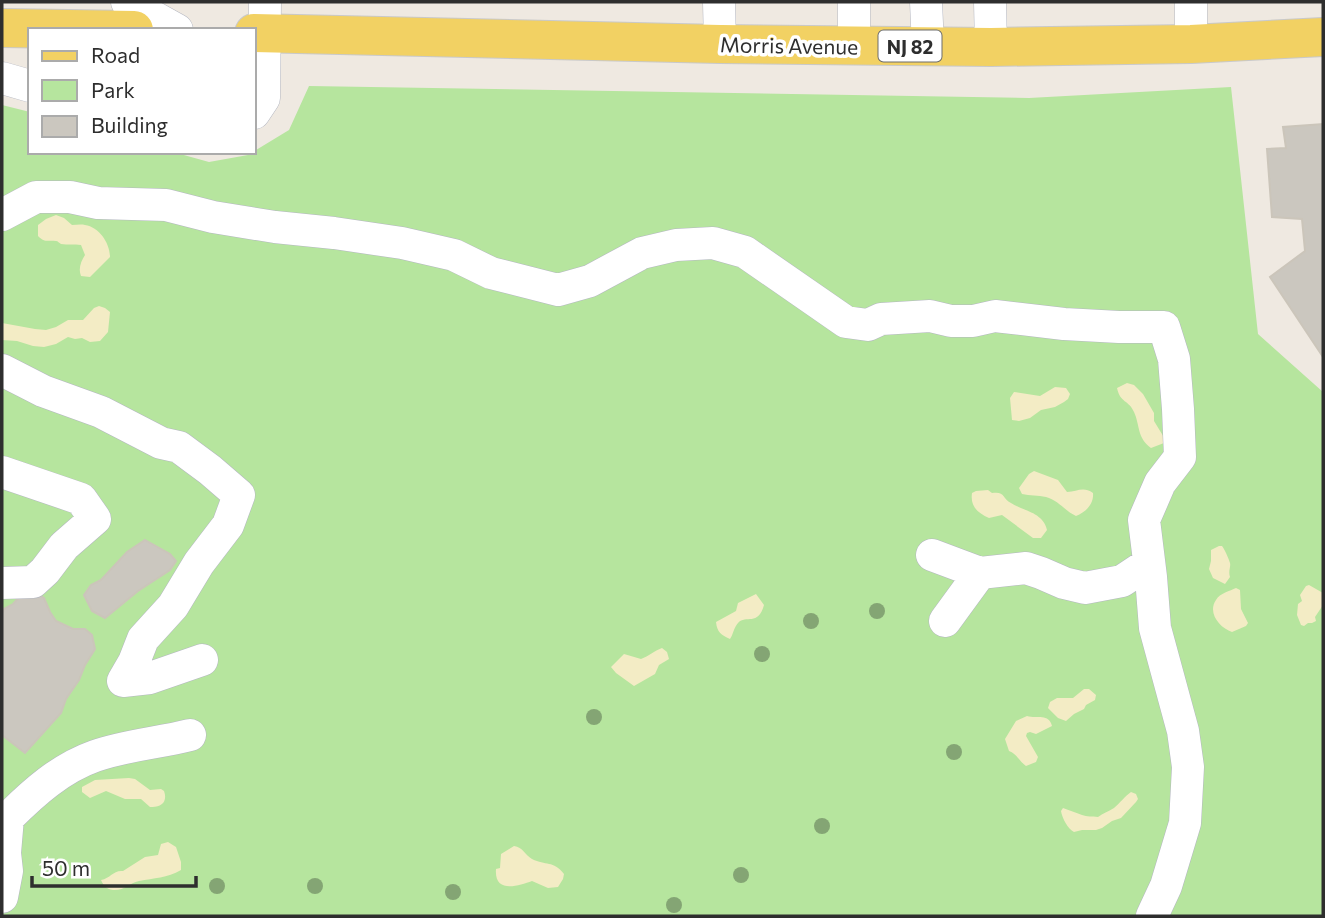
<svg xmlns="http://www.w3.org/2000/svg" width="1325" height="918" font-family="Commissioner,sans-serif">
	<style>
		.green { fill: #b6e59e }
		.sand { fill: #f3ecc5 }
		.building { fill: #cbc7bf; stroke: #cbc5ba; stroke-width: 2 }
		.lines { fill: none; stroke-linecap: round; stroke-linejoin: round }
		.minor-casing { stroke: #b4b7c1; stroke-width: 33 }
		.major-casing { stroke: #c9c9c9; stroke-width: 40 }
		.minor { stroke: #fff; stroke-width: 32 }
		.major { stroke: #f2d163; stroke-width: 38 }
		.tree { fill: #84a574 }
		.labels { text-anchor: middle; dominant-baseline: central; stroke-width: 7; stroke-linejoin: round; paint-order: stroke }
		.shield { fill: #fff; stroke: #6d6d6d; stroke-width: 2 }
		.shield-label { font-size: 19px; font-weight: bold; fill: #2e2e2e }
		.street-label { font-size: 21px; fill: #2e2e2e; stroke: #fff }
	</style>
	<rect width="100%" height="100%" fill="#efe9e1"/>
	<path class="green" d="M309 86 1029 98 1231 87 1258 334 1323 392V916H2V105L30 112V152H173L209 162 248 155 289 130Z"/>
	<path class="sand" d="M56 215 64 218 72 225C76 225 81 224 85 225 99 227 110 243 110 257L90 277 81 276C78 269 81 261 85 255L81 245C74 244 68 245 61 244 59 243 58 241 56 241 47 240 45 243 38 236V225L46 219Z
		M99 306 105 308 110 312 108 332 100 341 90 342 82 338 75 339 68 337 56 344 44 347 33 346 17 341 2 340V323L35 329 46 330 56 327 68 320H83L94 308Z
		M1127 383 1134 385 1143 394 1154 413V421L1165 439 1164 443 1151 448C1137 438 1140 425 1134 412 1129 400 1120 403 1117 388Z
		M1055 387 1066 388 1070 394 1068 399 1064 402 1055 407 1041 410 1030 418 1019 421 1012 420 1010 398 1014 392 1040 396Z
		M1034 471 1058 480 1067 492C1077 492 1083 486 1093 493 1094 504 1086 512 1076 516 1065 511 1058 500 1046 497 1038 495 1030 496 1022 494L1019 488 1029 474Z
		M988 490 992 493C1005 491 1002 498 1011 503 1023 511 1043 512 1047 530L1041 538H1033L1002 515 989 518C978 513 970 507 972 493L976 491Z
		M1219 546H1222C1224 548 1229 559 1230 563 1231 567 1228 571 1230 577L1225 584 1213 578 1209 569 1211 561V550Z
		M1309 585 1323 593V605L1315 617 1316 621 1312 623H1308L1304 626 1301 625 1297 615 1298 604 1302 601 1300 595 1306 586Z
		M1236 588 1240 590 1241 609 1248 623 1246 626 1232 632C1220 628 1207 613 1216 600 1220 593 1230 591 1236 588Z
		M756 594 764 605C758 627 746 614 738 623 734 627 733 635 730 639 721 635 717 632 716 622L736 611 738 603Z
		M662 648 667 652 669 659 659 665 655 674 634 686 616 673 611 667 624 654 641 659C649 656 654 651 662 648Z
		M1084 689H1089L1096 695 1095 700 1086 705 1084 709 1074 714 1066 721 1058 718 1048 708 1050 702 1057 698H1073Z
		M1027 716C1037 719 1049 713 1052 726L1036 734 1030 732 1027 733 1026 736 1038 757 1036 762 1026 766C1019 761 1017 754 1009 751L1005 739 1016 721Z
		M129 778 135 779 150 790 161 789 164 791C168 802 161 808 150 807L141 799H125L106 791 90 798 82 792V787L95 780Z
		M1131 792 1136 794 1138 799 1136 802 1121 818 1112 821 1102 828 1096 830H1082L1074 832C1068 829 1062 818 1061 811L1063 808C1069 810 1076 813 1082 815 1087 817 1092 816 1098 817 1103 813 1108 812 1114 808 1120 803 1125 796 1131 792Z
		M168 842 176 847 181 862V870C167 878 154 878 139 881 129 883 124 891 113 890 106 889 103 885 101 880 111 878 113 870 123 871L145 857 158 855 161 844Z
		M514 846C523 847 525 855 532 859 546 866 553 860 564 874L563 879 558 887 548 888 532 881C518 886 494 894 496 869L500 868 501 854Z"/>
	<path class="building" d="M1323 124V357L1270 277 1305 251 1302 219 1272 217 1267 149 1286 148 1283 127Z
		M145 540 170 554 176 561 170 570 138 591 105 618 92 611 84 595 91 585 101 580 127 552Z
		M26 590 36 593 44 598 50 612 56 621 73 629H85L92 635 95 649 85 665 79 680 66 699 61 713 25 753 2 735V615L4 609 13 604Z"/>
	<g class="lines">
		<defs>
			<path id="minor" d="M127 2 177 30
				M719 2 720 44
				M926 2 928 46
				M990 2 991 47
				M1191 2V44
				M854 45V2
				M2 78 30 86
				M254 113 264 98 265 2
				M2 215 36 197H70L98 203 166 205 213 217 275 227 334 233 402 243 454 255 491 273 558 290 590 281 642 253 676 245 713 243 745 252 846 322 868 325 881 319 930 316 951 321H973L995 316 1064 324 1119 327H1164L1174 359 1178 409 1180 457 1160 483 1144 520 1151 577 1155 628 1183 731 1188 767 1185 823 1166 886 1152 916
				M2 370 43 391 101 412 161 443 179 447 210 470 239 495 228 525 199 563 173 606 143 639 134 662 123 681 150 678 202 660
				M2 472 81 499 95 519 64 546 45 571 33 582 2 583
				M932 555 980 573 1026 568 1041 573 1064 583 1085 588 1122 581 1149 563
				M945 621 980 573
				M2 897 7 871 5 853 8 818C34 792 61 768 95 756 126 745 159 743 190 735"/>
			<path id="major" d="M2 28 134 30
				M254 33 720 44 991 47 1191 44 1323 37"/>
		</defs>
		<use href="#minor" class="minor-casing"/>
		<use href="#major" class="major-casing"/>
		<use href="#minor" class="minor"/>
		<use href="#major" class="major"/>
	</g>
	<g class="tree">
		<circle cx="877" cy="611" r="8"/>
		<circle cx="811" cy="621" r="8"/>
		<circle cx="762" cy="654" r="8"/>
		<circle cx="594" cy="717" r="8"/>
		<circle cx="954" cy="752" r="8"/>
		<circle cx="822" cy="826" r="8"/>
		<circle cx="741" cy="875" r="8"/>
		<circle cx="217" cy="886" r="8"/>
		<circle cx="315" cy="886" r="8"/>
		<circle cx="453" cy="892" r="8"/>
		<circle cx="674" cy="905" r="8"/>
	</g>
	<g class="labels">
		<rect class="shield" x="878.5" y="30.5" width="63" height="31" rx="5"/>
		<g class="shield-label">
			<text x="910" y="46">NJ 82</text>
		</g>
		<g class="street-label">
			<text transform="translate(789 45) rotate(1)">Morris Avenue</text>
		</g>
	</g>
	<rect width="1325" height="918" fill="none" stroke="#2e2e2e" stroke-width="7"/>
	<rect x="28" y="28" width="228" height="126" fill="#ffffff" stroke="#ababab" stroke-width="2"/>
	<rect x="42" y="51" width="35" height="10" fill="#f2d163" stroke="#ababab" stroke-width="2"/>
	<text x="91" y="63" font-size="21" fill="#2e2e2e">Road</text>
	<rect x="42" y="80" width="35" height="21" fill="#b6e59e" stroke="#ababab" stroke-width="2"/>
	<text x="91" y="98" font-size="21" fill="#2e2e2e">Park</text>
	<rect x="42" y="116" width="35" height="21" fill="#cbc7bf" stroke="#ababab" stroke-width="2"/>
	<text x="91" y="133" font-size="21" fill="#2e2e2e">Building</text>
	<path d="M32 876v10h164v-10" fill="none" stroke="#2e2e2e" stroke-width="3.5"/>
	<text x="42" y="876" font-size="21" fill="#2e2e2e" stroke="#ffffff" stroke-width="5" paint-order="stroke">50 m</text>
</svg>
